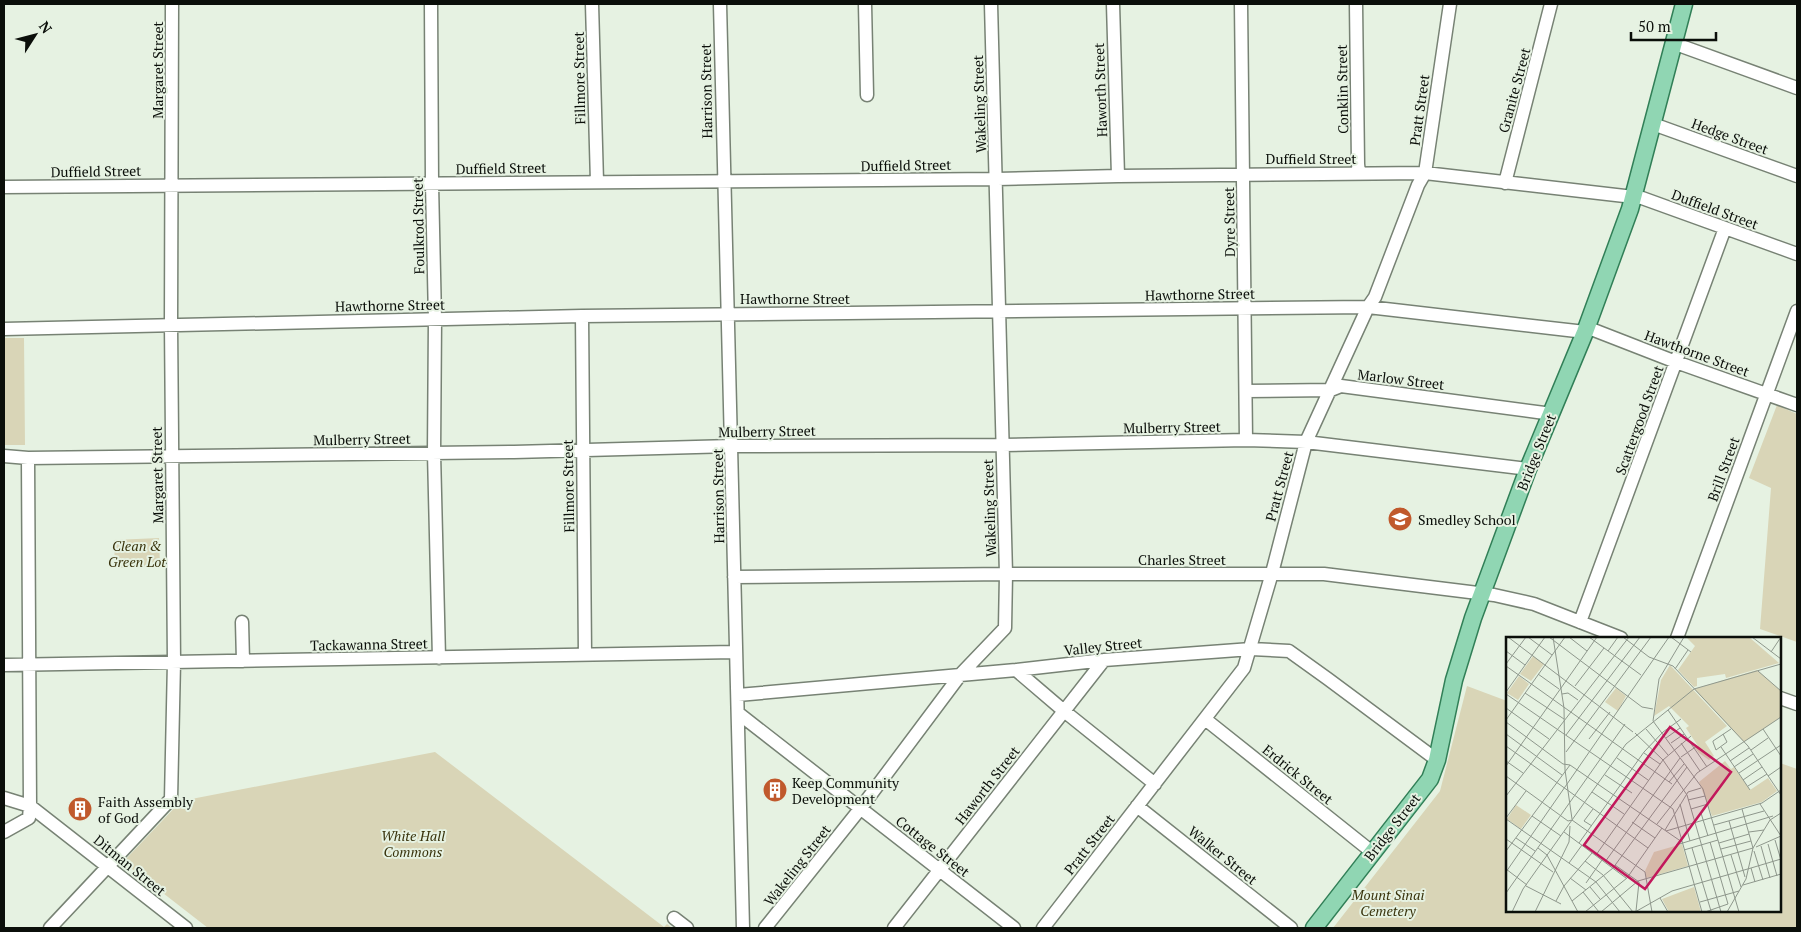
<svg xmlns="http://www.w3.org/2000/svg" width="1801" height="932" font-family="'PT Serif',serif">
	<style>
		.green { fill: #d9d5b7 }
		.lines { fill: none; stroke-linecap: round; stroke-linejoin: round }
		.minor-casing { stroke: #778274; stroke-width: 15 }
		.major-casing { stroke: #317f57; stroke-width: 19 }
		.minor { stroke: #fff; stroke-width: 12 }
		.major { stroke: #90d6b3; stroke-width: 16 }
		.labels { text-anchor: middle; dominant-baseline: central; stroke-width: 4; stroke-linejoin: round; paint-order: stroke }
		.street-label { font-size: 14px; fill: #0b0f0a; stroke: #e6f2e2 }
		.poi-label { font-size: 14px; fill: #0b0f0a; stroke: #e6f2e2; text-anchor: start }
		.park-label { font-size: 14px; font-style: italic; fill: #38320b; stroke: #e6f2e2 }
		.inset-road { fill: none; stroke: #8e978c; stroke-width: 1 }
		.view { fill: #c2185b; fill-opacity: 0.15; stroke: #c2185b; stroke-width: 2.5 }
		.inset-edge { fill: none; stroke: #0b0f0a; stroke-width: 2.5 }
	</style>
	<rect width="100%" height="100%" fill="#e6f2e2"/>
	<path class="green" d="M4 338H24L25 445H4Z
		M1777 405 1797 414V642L1760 629 1771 488 1749 478Z
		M159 538 160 566 115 568 114 540Z
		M1467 686 1507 701V911H1780V763L1797 769V928H1333L1440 791Z
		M435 752 664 927 667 924 672 928H208L123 862 181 801Z"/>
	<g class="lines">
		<defs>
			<path id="minor" d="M431 4 432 184 435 319 434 453 439 658
				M592 4 597 182
				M720 4 743 928
				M865 4 867 95
				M1113 4 1118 176
				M1241 4 1246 440
				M1356 4 1358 164 1359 173
				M1673 43 1797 88
				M1653 124 1797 176
				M1505 183 1551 4
				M4 187 997 179 1118 176 1425 173 1642 198 1797 254
				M582 316 585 655
				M1586 327 1676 362 1797 405
				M4 329 582 316 1368 307 1585 332
				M1246 391 1331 390 1341 386 1552 414
				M4 456 28 458 514 452 732 446 1002 445 1246 440 1306 442 1528 469
				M734 577 1006 574H1324L1494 595 1534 604 1621 638
				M242 622 243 661
				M1580 622 1725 228
				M1677 638 1797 311
				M4 665 735 652
				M1016 670 1064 711 1155 784
				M738 695 1016 670 1104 660 1251 649 1289 651 1328 679 1437 760
				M1780 698 1797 704
				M738 713 1014 928
				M1205 719 1372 852
				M4 798 30 806 186 928
				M1137 806 1291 928
				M4 832 29 818 30 806 28 458
				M674 918 687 928
				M50 928 171 799 174 662 171 324 172 4
				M765 928 860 809 961 674 1005 628 1006 574 991 4
				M894 928 1104 660
				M1043 928 1244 668 1272 573 1306 442 1368 307 1375 297 1418 185 1425 173 1450 4"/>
			<path id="major" d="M1314 928 1430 779 1437 760 1454 680 1473 618 1528 469 1585 332 1630 209 1684 4"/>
		</defs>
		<use href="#minor" class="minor-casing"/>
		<use href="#major" class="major-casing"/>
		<use href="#minor" class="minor"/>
		<use href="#major" class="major"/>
	</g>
	<defs>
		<symbol id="school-disc" viewBox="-11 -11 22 22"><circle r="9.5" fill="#c0592c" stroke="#e6f2e2"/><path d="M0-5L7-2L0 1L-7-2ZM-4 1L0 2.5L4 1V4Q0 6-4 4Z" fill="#fff"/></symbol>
		<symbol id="building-disc" viewBox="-11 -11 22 22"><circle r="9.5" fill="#c0592c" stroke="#e6f2e2"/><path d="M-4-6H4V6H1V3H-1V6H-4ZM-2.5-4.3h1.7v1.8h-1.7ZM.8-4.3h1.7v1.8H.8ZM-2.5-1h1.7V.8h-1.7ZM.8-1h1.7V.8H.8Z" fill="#fff"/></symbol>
	</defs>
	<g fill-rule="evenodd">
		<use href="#school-disc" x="1386" y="505" width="28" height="28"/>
		<use href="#building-disc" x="761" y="776" width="28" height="28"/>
		<use href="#building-disc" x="66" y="795" width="28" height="28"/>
	</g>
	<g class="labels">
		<g class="street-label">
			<text transform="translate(157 70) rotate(-90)">Margaret Street</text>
			<text transform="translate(579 78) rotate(-91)">Fillmore Street</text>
			<text transform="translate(1342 89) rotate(-91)">Conklin Street</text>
			<text transform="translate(1100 90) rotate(-92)">Haworth Street</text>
			<text transform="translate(1514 90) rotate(-75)">Granite Street</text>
			<text transform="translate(706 91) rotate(-91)">Harrison Street</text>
			<text transform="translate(979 104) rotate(-92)">Wakeling Street</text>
			<text transform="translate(1419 110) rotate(-82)">Pratt Street</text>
			<text transform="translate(1730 136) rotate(20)">Hedge Street</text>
			<text x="1311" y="158">Duffield Street</text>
			<text transform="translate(906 165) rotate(-1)">Duffield Street</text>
			<text transform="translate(501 168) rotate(-1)">Duffield Street</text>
			<text transform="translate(96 171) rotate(-1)">Duffield Street</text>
			<text transform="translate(1715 209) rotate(20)">Duffield Street</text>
			<text transform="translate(1229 222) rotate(-91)">Dyre Street</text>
			<text transform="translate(418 226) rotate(-91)">Foulkrod Street</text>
			<text transform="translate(1200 294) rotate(-1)">Hawthorne Street</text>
			<text x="795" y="298">Hawthorne Street</text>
			<text transform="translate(390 305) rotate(-1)">Hawthorne Street</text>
			<text transform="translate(1697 353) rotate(20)">Hawthorne Street</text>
			<text transform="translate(1401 379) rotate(7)">Marlow Street</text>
			<text transform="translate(1639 420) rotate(-70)">Scattergood Street</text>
			<text transform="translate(1172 427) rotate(-1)">Mulberry Street</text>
			<text transform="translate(767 431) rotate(-1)">Mulberry Street</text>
			<text transform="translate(362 439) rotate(-1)">Mulberry Street</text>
			<text transform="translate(1536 452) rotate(-68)">Bridge Street</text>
			<text transform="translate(1723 469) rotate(-70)">Brill Street</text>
			<text transform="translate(157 475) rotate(-91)">Margaret Street</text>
			<text transform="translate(568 486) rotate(-91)">Fillmore Street</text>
			<text transform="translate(1279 486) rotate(-75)">Pratt Street</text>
			<text transform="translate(718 496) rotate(-91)">Harrison Street</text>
			<text transform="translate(989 508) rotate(-92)">Wakeling Street</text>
			<text x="1182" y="559">Charles Street</text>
			<text transform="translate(369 644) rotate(-1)">Tackawanna Street</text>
			<text transform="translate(1103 646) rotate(-6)">Valley Street</text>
			<text transform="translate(1298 774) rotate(39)">Erdrick Street</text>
			<text transform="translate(987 785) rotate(-52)">Haworth Street</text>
			<text transform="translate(1392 827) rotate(-52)">Bridge Street</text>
			<text transform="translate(1089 844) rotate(-52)">Pratt Street</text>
			<text transform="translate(933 846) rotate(38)">Cottage Street</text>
			<text transform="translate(1223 855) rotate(39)">Walker Street</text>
			<text transform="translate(130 865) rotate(39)">Ditman Street</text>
			<text transform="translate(797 865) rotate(-52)">Wakeling Street</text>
		</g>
		<g class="poi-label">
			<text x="1418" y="519">Smedley School</text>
			<text x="792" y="782">Keep Community<tspan x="792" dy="16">Development</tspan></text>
			<text x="98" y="801">Faith Assembly<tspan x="98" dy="16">of God</tspan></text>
		</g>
		<g class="park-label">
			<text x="137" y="545">Clean &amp;<tspan x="137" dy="16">Green Lot</tspan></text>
			<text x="413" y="835">White Hall<tspan x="413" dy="16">Commons</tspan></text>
			<text x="1388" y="894">Mount Sinai<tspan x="1388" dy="16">Cemetery</tspan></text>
		</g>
	</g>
	<g transform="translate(1506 637)">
		<rect width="275" height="275" fill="#e6f2e2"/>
		<path d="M180 0H243L273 26 220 41 219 37 191 41V49L188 50 172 33 189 9ZM27 19 38 27 25 44 14 37ZM164 28 221 89 199 105 208 119 203 123 193 116 189 111 192 109 180 91 183 89 163 69 148 79 155 43ZM251 33 275 54V80L238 105 188 52ZM13 39 23 47 12 63 1 56ZM110 51 120 59 112 74 99 65ZM219 124 225 132 228 130 244 153 262 141 271 154 256 165 206 179 193 145ZM10 168 25 178 15 192 1 182ZM176 207 182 229 140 241 139 234 148 215ZM188 250 195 275H163L156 262Z" fill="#d9d5b7"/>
		<path class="inset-road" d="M2 0 127 95M22 0 46 18M43 0 136 70 147 72M47 0 58 71 59 133 66 182M63 0 81 14M83 0 135 38M117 0 143 20 167 29 242 109 275 158M165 0 185 15M246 0 275 22M0 14 19 28M102 14 112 0M265 15 275 0M0 27 20 0M0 29 166 147M169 32 182 13M252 34 275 54M32 37 53 52M69 49 98 11M0 55 39 0M19 56 58 82M0 57 167 172 196 275M56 57 62 56 72 63M0 71 43 102M162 73 201 130M0 83 59 0M147 84 197 152 233 275M147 84 153 42 178 0M0 85 57 127 64 128 176 205M140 92 162 118M257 92 275 119M129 96 157 123 181 158 215 275M0 97 56 138M217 97 221 105 210 113 207 105V104L225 92M60 98 134 0M160 101 174 91M83 102 104 75M165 106 178 97M175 106 194 134M0 109 142 211M215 110 244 153M245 113 262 101M60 115 145 0M138 116 154 127M175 120 191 109M111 121 142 143M0 124 17 136M224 124 243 111M0 129 91 0M228 130 247 117M233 136 275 108M99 138 126 156M0 139 62 184 66 183M262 139 275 130M237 143 256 130M163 145 178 127M242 149 261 137M86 155 118 177M0 159 123 0M182 163 199 159M174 167 184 204M254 167 275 199M185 172 202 167M195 176 202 199M26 179 55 199M0 181 20 154M0 182 90 245 114 275M66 183 139 235 146 275M223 184 239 240M126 185 149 201M151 187 191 136 275 80M208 188 258 174M86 189 78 184 87 172M159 193 182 155 195 151M160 194 256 166 275 153M58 195 120 241M243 195 258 193M10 201 29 214M0 202 47 235M269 203 275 223M73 206 138 115 157 95 175 82M213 206 243 197M262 207 271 239M170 208 267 179M255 209 264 241M250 210 275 199M32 211 41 218 72 275M186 211 205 274M215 212 245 204M178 213 212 203M0 214 64 128M248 214 257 243M90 218 157 123 185 99M225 218 235 250M79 224 97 238 127 275M99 225 174 121M63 226 76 208M109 228 133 245 130 274M0 232 21 248M0 235 163 0M64 241 80 253M249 245 245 231 275 222M80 246 96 223M237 248 275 237M20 249 55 267M84 250 94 262M77 255 93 275M0 256 119 87M154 261 162 275M50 264 58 249 86 216M66 264 107 231 181 130M194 265 233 254M6 275 17 252 120 107 188 52 275 27M29 275 63 205 64 189M79 275 121 241 156 191M95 275 132 244 247 211 236 172M129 275 166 254 245 231M199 275 222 267 204 205M221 275 240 242 247 211 264 183 275 176"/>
		<path class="view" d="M164 90 225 135 139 252 78 208Z"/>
		<rect width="275" height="275" class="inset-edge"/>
	</g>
	<rect width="1801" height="932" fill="none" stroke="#0b0f0a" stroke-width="10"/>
	<g transform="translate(35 35) rotate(54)" stroke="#e6f2e2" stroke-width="4" paint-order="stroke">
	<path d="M0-4L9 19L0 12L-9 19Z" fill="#0b0f0a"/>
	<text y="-8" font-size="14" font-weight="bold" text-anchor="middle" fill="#0b0f0a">N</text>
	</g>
	<path d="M1631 32v8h85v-8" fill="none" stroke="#0b0f0a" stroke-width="2.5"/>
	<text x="1638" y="32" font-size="15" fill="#0b0f0a" stroke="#e6f2e2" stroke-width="4" paint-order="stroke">50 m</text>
</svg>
